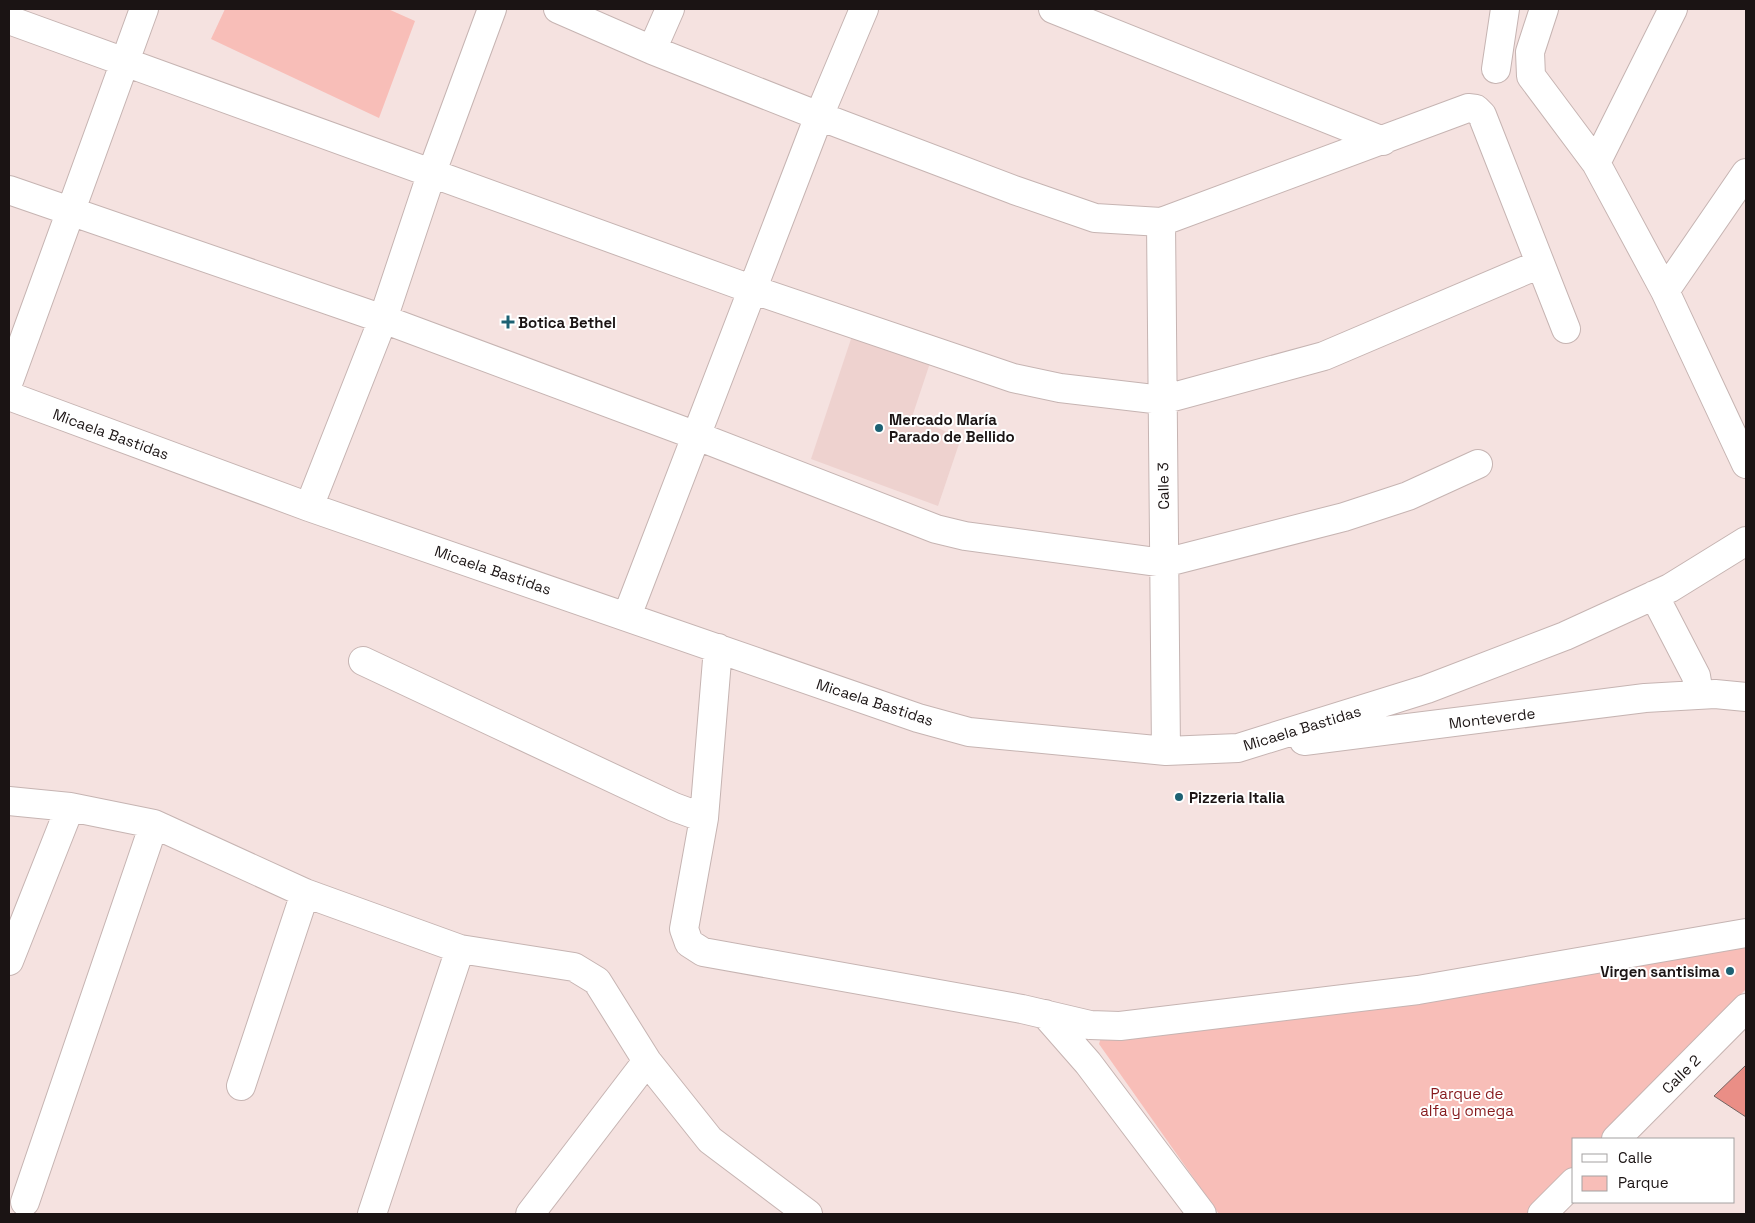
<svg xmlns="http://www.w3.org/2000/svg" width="1755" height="1223" font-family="'Space Grotesk',sans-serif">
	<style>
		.built { fill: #eed2cf }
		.green { fill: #f8beb8 }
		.building { fill: #ea8e86; stroke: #746462 }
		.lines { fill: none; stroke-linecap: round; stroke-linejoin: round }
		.minor-casing { stroke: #c6b4b2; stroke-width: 30 }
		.minor { stroke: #fff; stroke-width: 28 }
		.poi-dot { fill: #1d6173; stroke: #fff; stroke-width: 2 }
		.labels { text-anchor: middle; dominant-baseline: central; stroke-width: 4; stroke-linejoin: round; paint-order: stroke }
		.poi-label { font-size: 15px; font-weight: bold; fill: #1b1414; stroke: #fff; text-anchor: start }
		.street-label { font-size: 15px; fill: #1b1414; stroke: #fff }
		.park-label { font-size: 15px; fill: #861a1d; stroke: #fff }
	</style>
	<rect width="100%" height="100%" fill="#f5e2e0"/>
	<path class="built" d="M853 333 931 360 912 417 961 438 938 506 811 459Z"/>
	<path class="green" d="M225 9H388L415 21 379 118 211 39Z
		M1746 939V989L1603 1139H1574V1170L1531 1214H1219L1099 1044 1103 1031Z"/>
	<path class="building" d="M1746 1065V1117L1714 1096Z"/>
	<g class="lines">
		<defs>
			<path id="minor" d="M558 9 652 50 819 116 1014 190 1095 218 1161 222 1468 108 1476 109 1482 115 1566 329
				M1053 9 1383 141
				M1544 9 1530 52 1531 76 1596 163 1665 291
				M9 20 751 289 1013 378 1060 388 1162 400 1324 356 1540 264
				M652 50 670 9
				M1496 69 1505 9
				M1596 163 1673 9
				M1746 173 1665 291 1746 464
				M9 190 383 319 697 436 936 529 965 536 1164 563 1344 517 1408 496 1478 464
				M1161 222 1166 751
				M9 381 144 9
				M9 396 309 507 918 718 969 732 1166 751 1238 748 1427 689 1565 636 1670 588 1746 541
				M309 507 383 319 432 172 492 9
				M1654 595 1696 676 1699 694
				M627 616 819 116 864 9
				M718 648 704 818 684 929 689 943 703 952 1022 1009 1090 1025 1120 1026 1418 990 1746 933
				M363 661 674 807 704 818
				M1304 741 1645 698 1715 694 1746 697
				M9 801 70 807 154 824 305 893 460 949 574 967 597 981 647 1061 710 1140 808 1214
				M9 961 70 807
				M1045 1014 1088 1063 1202 1214
				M241 1086 305 893
				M1616 1139 1746 1008
				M25 1202 154 824
				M372 1214 460 949
				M530 1214 647 1061
				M1542 1214 1574 1182"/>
		</defs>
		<use href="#minor" class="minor-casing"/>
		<use href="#minor" class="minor"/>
	</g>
	<g class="poi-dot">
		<path d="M505.5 314.5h5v5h5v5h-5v5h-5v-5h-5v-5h5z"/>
		<circle cx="879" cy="428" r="5"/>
		<circle cx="1179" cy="797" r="5"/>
		<circle cx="1730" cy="971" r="5"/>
	</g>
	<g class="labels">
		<g class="poi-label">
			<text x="518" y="322">Botica Bethel</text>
			<text x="889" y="419">Mercado María<tspan x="889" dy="17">Parado de Bellido</tspan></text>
			<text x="1189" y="797">Pizzeria Italia</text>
			<text x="1720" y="971" text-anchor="end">Virgen santisima</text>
		</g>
		<g class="street-label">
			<text transform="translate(111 434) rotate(20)">Micaela Bastidas</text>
			<text transform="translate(1163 486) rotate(-91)">Calle 3</text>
			<text transform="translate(493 570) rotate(19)">Micaela Bastidas</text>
			<text transform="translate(875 702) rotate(18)">Micaela Bastidas</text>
			<text transform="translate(1492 718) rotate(-7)">Monteverde</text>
			<text transform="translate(1302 728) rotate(-17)">Micaela Bastidas</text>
			<text transform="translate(1681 1074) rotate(-45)">Calle 2</text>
		</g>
		<g class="park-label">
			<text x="1467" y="1093">Parque de<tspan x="1467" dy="17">alfa y omega</tspan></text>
		</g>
	</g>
	<rect width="1755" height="1223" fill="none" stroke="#1b1414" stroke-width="20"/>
	<rect x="1572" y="1138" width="162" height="65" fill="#ffffff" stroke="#a4a1a1"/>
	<rect x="1582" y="1154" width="25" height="8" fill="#ffffff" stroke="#a4a1a1"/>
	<text x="1618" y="1163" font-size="15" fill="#1b1414">Calle</text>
	<rect x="1582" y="1176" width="25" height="15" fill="#f8beb8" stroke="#a4a1a1"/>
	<text x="1618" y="1188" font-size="15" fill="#1b1414">Parque</text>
</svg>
